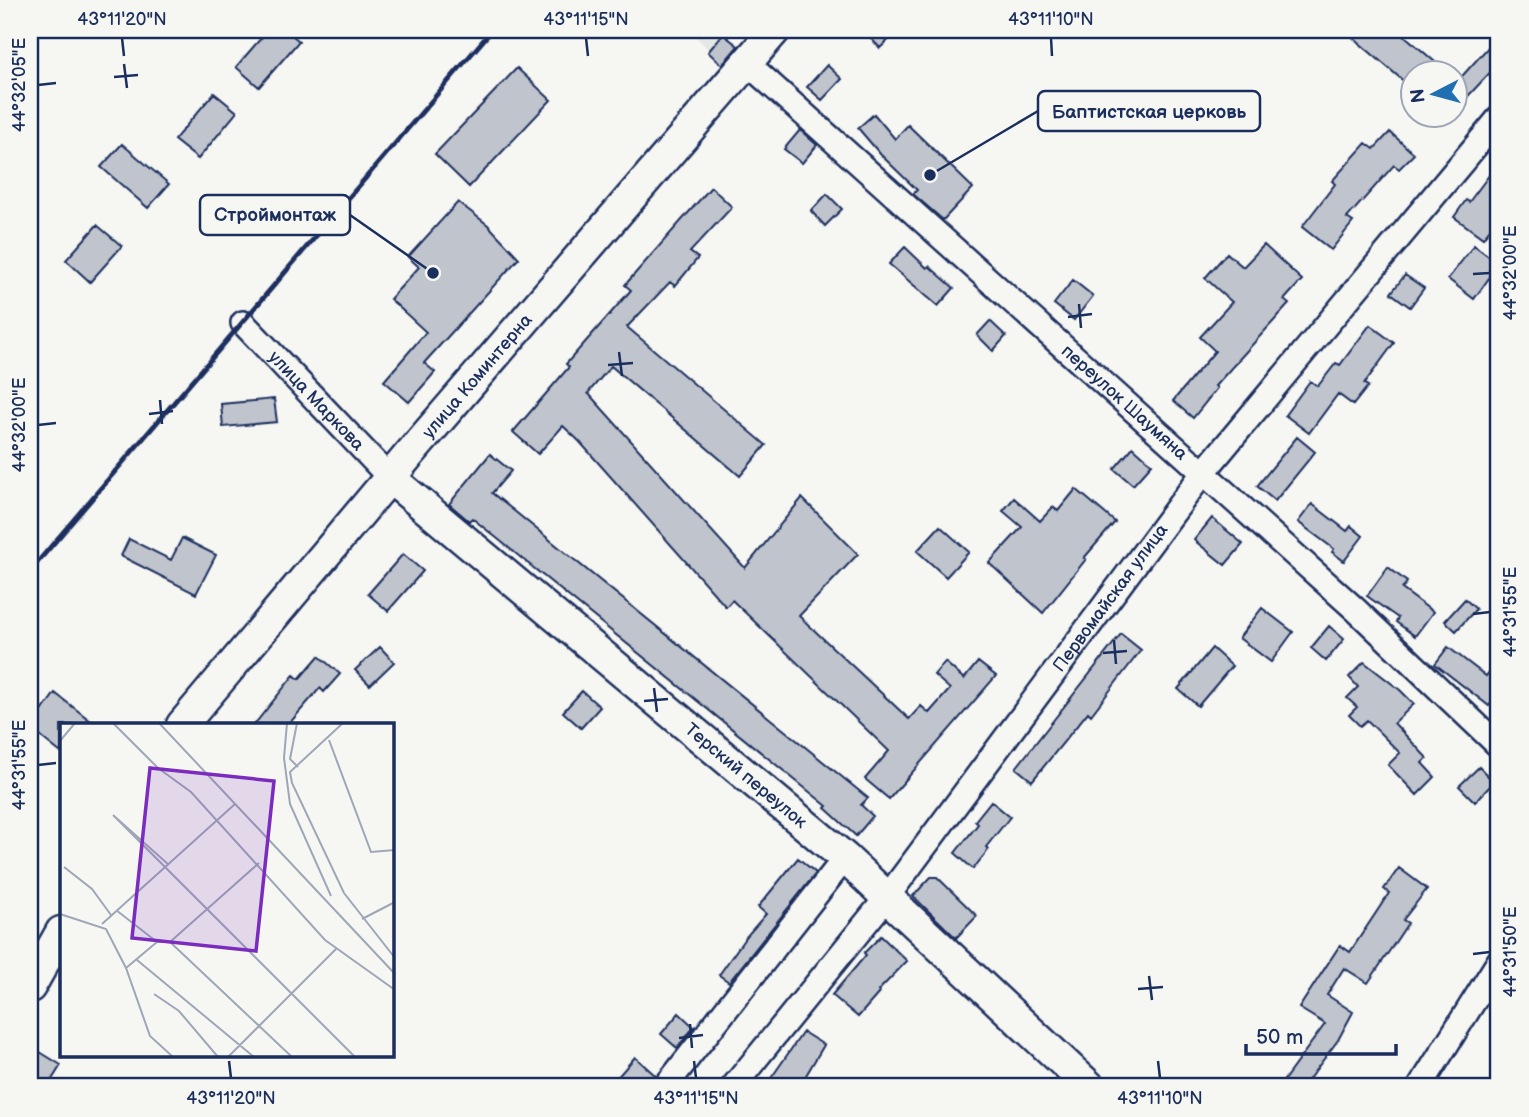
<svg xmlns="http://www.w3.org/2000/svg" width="1529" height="1117" font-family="'Balsamiq Sans',sans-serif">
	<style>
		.built { fill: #e6e7e7 }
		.building { fill: #c0c4cd; stroke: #1b2f5e; stroke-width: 2 }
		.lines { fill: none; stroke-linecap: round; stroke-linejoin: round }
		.minor-casing { stroke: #1b2f5e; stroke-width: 28 }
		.tertiary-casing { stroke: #1b2f5e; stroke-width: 35 }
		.minor { stroke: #f6f6f2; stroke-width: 23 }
		.tertiary { stroke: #f6f6f2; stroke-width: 30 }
		.rail { stroke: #1b2f5e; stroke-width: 5 }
		.ticks { fill: none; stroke: #1b2f5e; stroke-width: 2.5 }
		.labels { text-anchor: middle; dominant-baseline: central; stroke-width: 5; stroke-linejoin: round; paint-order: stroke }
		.street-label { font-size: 18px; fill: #1b2f5e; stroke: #f6f6f2 }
		.inset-road { fill: none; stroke: #9ea6b7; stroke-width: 2 }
		.view { fill: #7b2cbf; fill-opacity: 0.15; stroke: #7b2cbf; stroke-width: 3.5 }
		.inset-edge { fill: none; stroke: #1b2f5e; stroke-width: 3.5 }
		.leader { fill: none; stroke: #1b2f5e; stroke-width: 2.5 }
		.callout-dot { fill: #1b2f5e; stroke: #f6f6f2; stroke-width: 2.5 }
		.callout { fill: #f6f6f2; stroke: #1b2f5e; stroke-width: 2.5 }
		.callout-label { font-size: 19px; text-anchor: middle; font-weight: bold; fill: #1b2f5e }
		.neatline { fill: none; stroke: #1b2f5e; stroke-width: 2.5 }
		.ticks-label { font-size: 18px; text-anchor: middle; fill: #1b2f5e }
	</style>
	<rect width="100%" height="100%" fill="#f6f6f2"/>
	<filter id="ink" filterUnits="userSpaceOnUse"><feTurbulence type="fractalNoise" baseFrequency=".0143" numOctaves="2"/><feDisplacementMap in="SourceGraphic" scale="14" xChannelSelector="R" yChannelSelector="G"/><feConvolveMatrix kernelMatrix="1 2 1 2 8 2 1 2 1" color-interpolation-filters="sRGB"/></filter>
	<g filter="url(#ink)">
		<path class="built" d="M689 30H736L712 53Z"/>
		<path class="building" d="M268 30H286L299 41 259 87 236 67Z
			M863 30H899L880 48Z
			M1344 30H1398L1449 74H1413V89Z
			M723 34 738 46 722 65 708 52Z
			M1499 35V63L1455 110V84Z
			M827 65 842 79 822 100 807 87Z
			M517 68 551 100 469 187 435 154Z
			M214 93 237 112 198 159 174 140Z
			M874 114 895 139 908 125 973 188 943 220 913 194 917 190 881 155 858 128Z
			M800 130 817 145 802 163 784 149Z
			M1390 132 1414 154 1399 169 1394 165 1347 218 1353 222 1331 250 1302 227 1335 184 1332 181 1366 143 1374 149Z
			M122 144 169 184 148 208 101 167Z
			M1499 162V217L1483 238 1454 217 1466 200 1469 202Z
			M711 187 732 207 690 252 698 258 675 286 670 282 627 327 766 445 740 476 611 366 588 393 745 568 802 498 858 554 799 616 909 719 921 706 929 713 950 689 934 675 945 662 964 679 978 662 996 676 889 799 865 779 889 751 732 600 726 607 579 441 563 426 538 454 513 432 569 367 566 364 631 290 625 285Z
			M827 194 842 209 825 226 811 211Z
			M458 202 488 225 519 258 424 363 435 372 409 402 384 381 426 332 390 299 419 267 408 257Z
			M97 225 122 246 90 282 66 260Z
			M1264 245 1302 280 1284 300 1289 304 1215 386 1217 388 1193 418 1173 401 1215 351 1200 337 1232 302 1205 278 1227 253 1243 267Z
			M1474 245 1499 264 1474 299 1448 279Z
			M905 247 927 268 929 266 954 288 938 306 889 264Z
			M1405 275 1424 288 1410 307 1391 293Z
			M1073 280 1093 296 1074 320 1054 304Z
			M990 321 1006 336 993 351 977 335Z
			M1370 325 1394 343 1364 384 1368 386 1353 405 1338 394 1309 433 1285 415 1310 381 1318 386 1336 363 1340 365Z
			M274 399 277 422 223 427 221 404Z
			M1297 437 1315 452 1275 501 1257 486Z
			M1133 447 1152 464 1133 485 1114 469Z
			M490 454 511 471 492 493 868 798 861 805 873 816 856 836 825 808 827 806 472 518 469 521 449 504Z
			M1076 489 1115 522 1084 558 1086 559 1043 613 989 563 1022 527 1003 511 1014 498 1040 521 1053 507 1058 511Z
			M1312 504 1347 531 1351 526 1363 536 1344 561 1332 552 1334 549 1298 522Z
			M1212 518 1243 544 1225 565 1194 540Z
			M940 526 969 552 946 577 917 551Z
			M182 538 216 555 196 594 121 556 129 539 171 560Z
			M403 554 423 571 388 611 368 594Z
			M1388 567 1407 582 1402 589 1433 612 1415 636 1396 622 1398 618 1367 596Z
			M1465 599 1476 609 1456 631 1445 621Z
			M1262 608 1293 632 1271 662 1239 638Z
			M1329 626 1344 639 1326 661 1311 648Z
			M1121 634 1141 650 1091 715 1088 712 1032 781 1016 768Z
			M380 647 394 662 370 685 355 670Z
			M1448 647 1486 676 1499 659V692L1489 706 1435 664Z
			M1212 648 1232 666 1198 706 1178 689Z
			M319 656 340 674 324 692 320 688 288 725H254L294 675 299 679Z
			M1364 662 1400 690 1414 704 1394 723 1427 758 1422 763 1435 777 1417 795 1388 765 1400 753 1367 720 1360 726 1349 715 1357 707 1347 698 1358 687 1349 677Z
			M582 691 600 707 581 728 563 712Z
			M55 693 96 725H61V753L30 728Z
			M1479 767 1494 782 1475 802 1459 786Z
			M991 801 1010 817 986 847 989 849 973 869 955 853 978 824 975 821Z
			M798 858 816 873 729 982 719 975 745 938 766 914 758 907Z
			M1399 868 1427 889 1403 920 1408 923 1368 983 1344 968 1327 995 1353 1012 1338 1040 1303 1087H1279L1325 1024 1299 1008 1340 945 1350 952 1389 893 1384 889Z
			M931 877H937L977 916 956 938 913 896Z
			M881 936 907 961 878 991 879 993 858 1017 832 995 866 955 864 953Z
			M679 1013 694 1027 677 1048 661 1034Z
			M803 1032 824 1045 799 1087H765Z
			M40 1052 61 1065 48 1086 30 1074V1068Z
			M635 1057 656 1076 651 1087H609Z"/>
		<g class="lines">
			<defs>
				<g id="minor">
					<path id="s1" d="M746 62 1355 609 1499 746"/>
					<path id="s2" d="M243 323 390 478"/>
					<path d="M665 1087 845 858"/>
					<path id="s3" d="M733 1087 888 896 1203 473 1499 118"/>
					<path d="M1420 1087 1499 961"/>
				</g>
				<g id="tertiary">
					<path id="s4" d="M390 478 845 858 1090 1087"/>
					<path id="s5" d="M182 725 408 456 775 30"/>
					<path d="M30 987 61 932"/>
				</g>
			</defs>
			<use href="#minor" class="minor-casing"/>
			<use href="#tertiary" class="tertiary-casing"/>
			<use href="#minor" class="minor"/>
			<use href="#tertiary" class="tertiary"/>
			<path class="rail" d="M30 571 492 30"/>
		</g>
	</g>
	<path class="ticks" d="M122 38 124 56M586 38 588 56M1051 38 1052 56M124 64 127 88M114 77 138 75M38 85 56 83M1473 274 1490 273M1079 304 1081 328M1068 317 1092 314M619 352 622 376M608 365 633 363M160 400 162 424M149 414 173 411M38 425 56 423M1473 614 1490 612M1114 640 1116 664M1103 653 1127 651M654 688 657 712M644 701 668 699M38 765 56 763M1473 954 1490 952M1149 976 1152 1000M1138 989 1163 987M690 1024 692 1048M679 1038 703 1035M229 1061 231 1078M694 1061 696 1078M1158 1061 1160 1078"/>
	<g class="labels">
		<g class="street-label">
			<text stroke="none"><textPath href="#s5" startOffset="457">улица Коминтерна</textPath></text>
			<text stroke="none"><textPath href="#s2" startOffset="107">улица Маркова</textPath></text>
			<text stroke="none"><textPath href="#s1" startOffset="509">переулок Шаумяна</textPath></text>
			<text stroke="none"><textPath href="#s3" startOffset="618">Первомайская улица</textPath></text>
			<text stroke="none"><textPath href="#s4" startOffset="464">Терский переулок</textPath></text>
		</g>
	</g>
	<g transform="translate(60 723)">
		<rect width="334" height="334" fill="#f6f6f2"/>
		<path class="inset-road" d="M53 0 98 45 131 69 265 217 335 267M99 0 335 251M227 0 224 35 230 81 271 173M237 0 230 36 238 44M283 0 230 49 232 60 284 170 335 235M269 17 311 129 335 127M0 18 15 0M109 142 53 92 295 334M4 144 32 166 51 192M56 187 97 219M0 191 46 206 66 245 90 313 113 334M302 196 335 179M42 201 175 81M110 219 232 334M77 237 194 334M66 245 97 219H110L199 140M94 271 119 288 158 334M168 334 276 226"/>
		<path class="view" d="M90 45 214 58 196 228 72 215Z"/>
		<rect width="334" height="334" class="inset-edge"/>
	</g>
	<path class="leader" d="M930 175L1038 111M433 273L350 215"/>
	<g class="callout-dot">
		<circle cx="930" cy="175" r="7"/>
		<circle cx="433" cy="273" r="7"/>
	</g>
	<g class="callout">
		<rect x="1038" y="91" width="222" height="40" rx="7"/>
		<rect x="200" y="195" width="150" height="40" rx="7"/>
	</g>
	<g class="callout-label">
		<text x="1149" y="118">Баптистская церковь</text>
		<text x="275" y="221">Строймонтаж</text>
	</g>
	<rect width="1529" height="1117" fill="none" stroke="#f6f6f2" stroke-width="77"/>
	<g transform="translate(1434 94) rotate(264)"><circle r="33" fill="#f6f6f2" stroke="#9ea6b7" stroke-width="2"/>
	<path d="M0-5L12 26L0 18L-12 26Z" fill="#1f6fb2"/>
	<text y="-10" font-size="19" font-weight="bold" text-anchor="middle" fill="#1b2f5e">N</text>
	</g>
	<path d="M1246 1044v10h150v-10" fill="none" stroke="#1b2f5e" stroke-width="3.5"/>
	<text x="1256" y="1044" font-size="21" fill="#1b2f5e" stroke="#f6f6f2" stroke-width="5" paint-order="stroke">50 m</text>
	<rect x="38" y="38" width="1452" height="1040" class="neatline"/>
	<g class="ticks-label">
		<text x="122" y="25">43°11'20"N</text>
		<text x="586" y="25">43°11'15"N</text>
		<text x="1051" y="25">43°11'10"N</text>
		<text transform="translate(19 85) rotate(-90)" y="6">44°32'05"E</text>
		<text transform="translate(1510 273) rotate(-90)" y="6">44°32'00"E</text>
		<text transform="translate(19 425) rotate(-90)" y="6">44°32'00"E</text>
		<text transform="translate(1510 612) rotate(-90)" y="6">44°31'55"E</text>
		<text transform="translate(19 765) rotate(-90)" y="6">44°31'55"E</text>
		<text transform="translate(1510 952) rotate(-90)" y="6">44°31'50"E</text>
		<text x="231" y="1104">43°11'20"N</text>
		<text x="696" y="1104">43°11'15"N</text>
		<text x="1160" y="1104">43°11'10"N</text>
	</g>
</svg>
